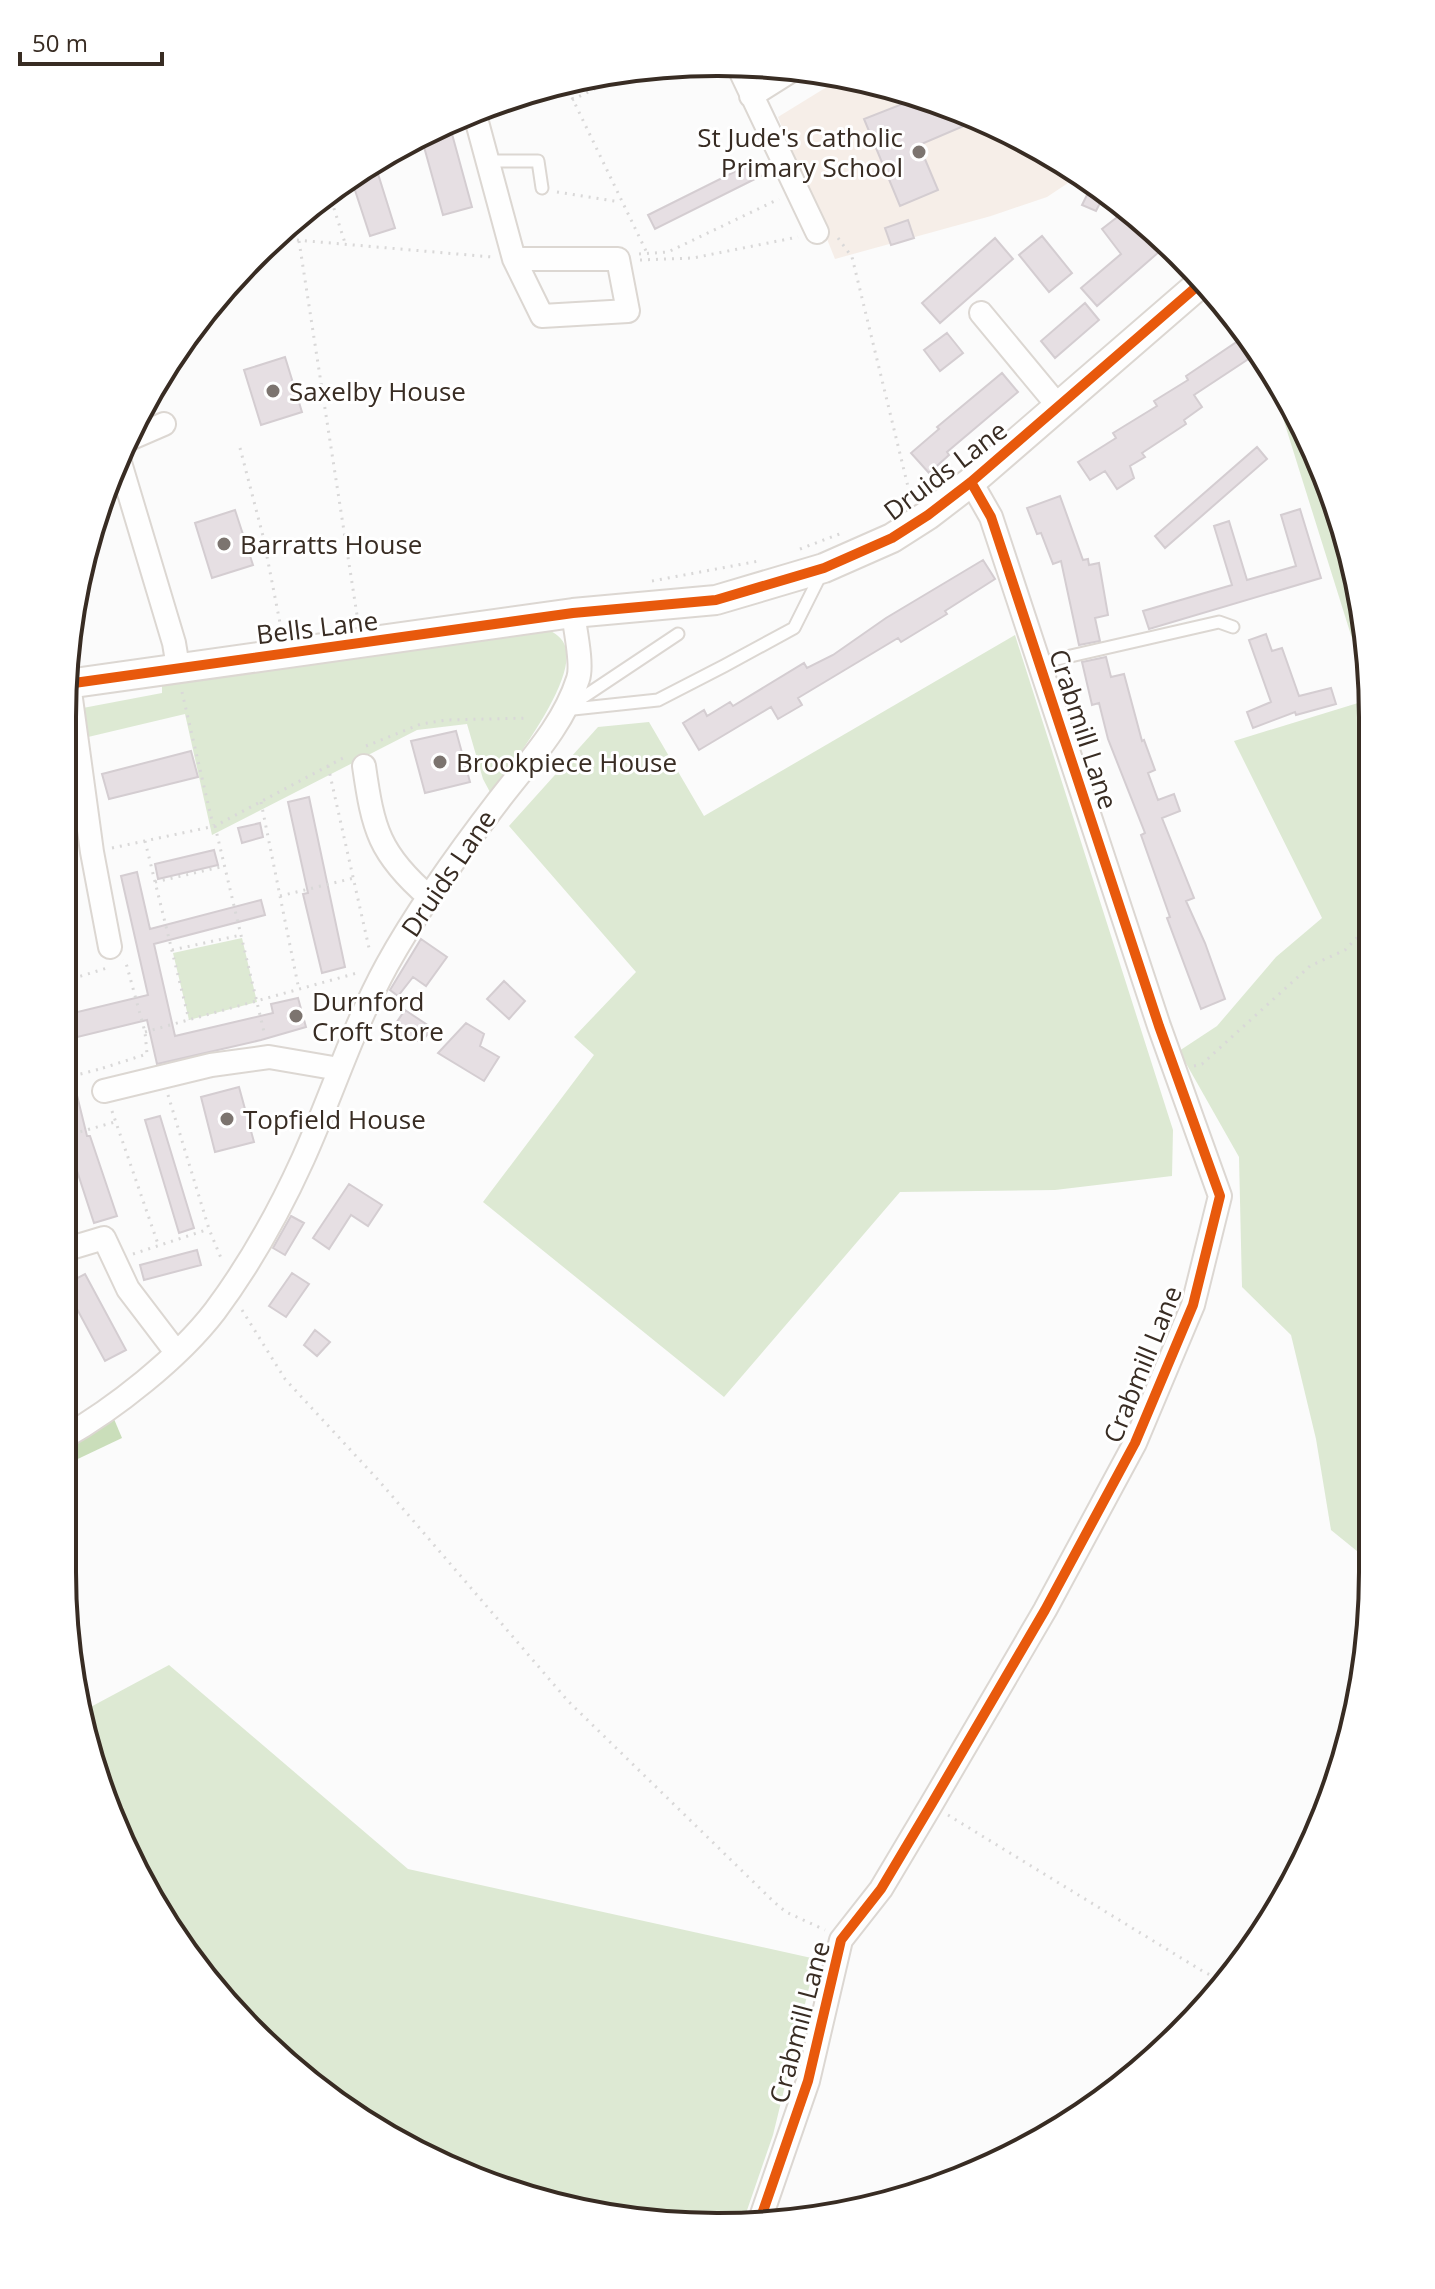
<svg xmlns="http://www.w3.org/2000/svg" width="1435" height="2289" font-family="'Open Sans',sans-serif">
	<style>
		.built { fill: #f6eee8 }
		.green { fill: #dde9d3 }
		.forest { fill: #cadeba }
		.building { fill: #e6dfe3; stroke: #d4cdd1; stroke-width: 2 }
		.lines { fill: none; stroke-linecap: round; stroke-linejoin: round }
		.service-casing { stroke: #dcd7d2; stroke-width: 15 }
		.minor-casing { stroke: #dcd7d2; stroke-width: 26 }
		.tertiary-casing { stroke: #dcd7d2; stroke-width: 32 }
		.path { stroke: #d9d8d8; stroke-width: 3; stroke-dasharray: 2 6; stroke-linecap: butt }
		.service { stroke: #fefefe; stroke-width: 11 }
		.minor { stroke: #fefefe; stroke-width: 22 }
		.tertiary { stroke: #fefefe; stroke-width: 28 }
		.cycleway-casing { stroke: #fff; stroke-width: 15 }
		.cycleway { stroke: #e8590c; stroke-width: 10 }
		.poi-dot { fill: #7c746f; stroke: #fff; stroke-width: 3 }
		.labels { text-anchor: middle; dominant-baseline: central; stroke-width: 6; stroke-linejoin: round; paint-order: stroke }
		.poi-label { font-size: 26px; fill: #382c23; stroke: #fff; text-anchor: start }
		.street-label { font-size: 26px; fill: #382c23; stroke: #fff }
		.rim { fill: none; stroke: #382c23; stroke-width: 4 }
	</style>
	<rect width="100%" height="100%" fill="#fbfbfb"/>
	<path class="built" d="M843 77 888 84 1008 130 1080 175 1047 197 991 216 835 259 778 117Z"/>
	<path class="green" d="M1266 364 1305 427 1351 547 1372 674 1368 1560 1331 1530 1316 1439 1291 1335 1242 1287 1239 1157 1179 1051 1217 1026 1276 957 1322 918 1234 741 1371 699Z
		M545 628C555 633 563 637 566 649 574 685 512 764 491 794L483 779 467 724 417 730 212 835 185 714 67 742V711L162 693V679Z
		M1015 635 1173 1130 1172 1176 1055 1190 900 1192 724 1397 483 1202 594 1055 574 1037 636 972 509 826 598 727 649 722 704 816Z
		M242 938 257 1002 189 1020 173 953Z
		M169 1665 408 1869 816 1959 773 2135 744 2219 675 2226 506 2192 318 2091 173 1936 97 1782 85 1710Z"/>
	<path class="forest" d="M114 1419 122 1438 63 1466V1442Z"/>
	<path class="building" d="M920 97 980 119 919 145 938 190 900 206 864 119Z
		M449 123 472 207 443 215 421 136Z
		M374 161 395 228 370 236 351 178Z
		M754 162 761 176 655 229 648 215Z
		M1093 183 1106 191 1096 211 1082 205Z
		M1125 211 1160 251 1097 306 1081 288 1121 254 1102 229Z
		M908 220 914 238 891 245 885 228Z
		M1042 236 1072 273 1049 292 1019 255Z
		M995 238 1013 259 940 323 922 303Z
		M1085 303 1099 320 1055 358 1041 341Z
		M947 333 963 353 940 371 924 350Z
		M1244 337 1256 354 1194 395 1202 407 1184 420 1186 424 1142 453 1145 457 1130 466 1134 478 1117 489 1105 471 1090 480 1078 462 1116 438 1113 433 1157 406 1154 401 1188 380 1186 376Z
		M285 357 302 412 261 425 244 370Z
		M1002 373 1018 392 947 452 949 455 929 473 911 453 939 429 937 427Z
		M1257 447 1267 459 1165 548 1155 536Z
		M1060 496 1083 560 1088 559 1089 565 1099 563 1108 615 1095 618 1100 641 1079 645 1061 561 1053 564 1041 533 1037 534 1027 508Z
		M1300 509 1321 578 1149 629 1143 611 1232 585 1214 526 1229 521 1247 580 1296 566 1281 515Z
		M235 510 253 565 212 578 195 523Z
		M983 560 995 579 945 611 947 614 901 642 898 638 798 698 802 705 778 719 771 707 699 750 683 723 704 710 707 716 730 702 733 706 804 663 807 668 833 655 886 618Z
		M1266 634 1272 651 1282 648 1299 696 1331 688 1336 704 1296 715 1295 712 1253 728 1247 712 1271 702 1249 640Z
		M1106 657 1111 677 1124 674 1142 741 1144 740 1155 770 1148 773 1158 800 1174 794 1180 811 1162 818 1194 898 1186 901 1205 943 1225 999 1201 1009 1167 918 1170 917 1141 835 1145 833 1108 739 1099 703 1092 705 1082 662Z
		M456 731 470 782 425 793 411 741Z
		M191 751 198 777 109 799 102 774Z
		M309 797 345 967 322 973 303 894 308 893 288 802Z
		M260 823 263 837 242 843 238 828Z
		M214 850 218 865 158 879 155 864Z
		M137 872 150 929 261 900 265 915 154 944 175 1036 273 1013 271 1004 298 998 306 1027 261 1040 157 1064 147 1020 65 1040V1015L148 995 121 876Z
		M421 939 447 957 426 986 413 977 398 996 390 990Z
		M504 981 525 1001 509 1019 487 999Z
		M405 1010 432 1028 421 1043 413 1038 410 1041 392 1029Z
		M466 1023 484 1034 480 1046 499 1057 484 1081 438 1053Z
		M65 1067H70L87 1136H90L117 1216 94 1223 65 1134Z
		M239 1087 254 1142 215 1152 201 1097Z
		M160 1116 194 1228 179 1233 145 1120Z
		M349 1184 382 1205 368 1226 351 1215 329 1249 313 1238Z
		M291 1216 304 1223 285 1255 273 1248Z
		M197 1250 201 1265 144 1280 140 1265Z
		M292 1273 309 1284 286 1317 269 1306Z
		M85 1274 126 1350 105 1361 64 1285Z
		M315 1330 330 1342 317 1356 304 1345Z"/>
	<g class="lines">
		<defs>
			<path id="service" d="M488 161H538L542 188
				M1186 266 1200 283
				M678 634 564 710 658 700 724 666 794 628 822 572
				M1040 663 1219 622 1233 627"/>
			<path id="minor" d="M737 64 817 232
				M751 96 794 69
				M474 111 514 259 542 316 628 311 618 259H514
				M981 313 1059 407
				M127 440 164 424
				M118 456 174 643 178 667
				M69 684 92 852 110 947
				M364 766C373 829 379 854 429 897
				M104 1091 211 1065 269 1057 339 1069
				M64 1250 104 1238 128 1289 176 1352
				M63 1438C114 1409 179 1358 215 1311 250 1264 279 1212 303 1159 332 1095 353 1027 387 965 419 907 459 852 499 800 528 762 563 726 578 679 583 665 575 629 573 613
				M761 2217 808 2081 841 1940 881 1889 931 1805 1045 1610 1135 1443 1193 1305 1220 1196 1159 1026 991 517 971 482"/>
			<path id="tertiary" d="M67 684 573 613 716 600 824 568 892 538 928 515 971 482 1202 282"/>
		</defs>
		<use href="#service" class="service-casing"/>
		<use href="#minor" class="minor-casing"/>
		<use href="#tertiary" class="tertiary-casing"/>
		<path class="path" d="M565 83 647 253
			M572 100 639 67
			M557 192 620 202
			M329 193 346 246
			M273 238 492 257
			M838 238 852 257 911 499
			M299 241 357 615
			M639 254 668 252 779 199
			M640 260 693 258 798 237
			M240 448 263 536 281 628
			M800 549 842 533
			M652 581 759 561
			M182 692 213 825
			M366 746 421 724 446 720 529 718
			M328 766 369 948
			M261 802 299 990
			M215 826 265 1036
			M145 841 189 1020
			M112 848 215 826 345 757
			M155 882 225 866
			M280 896 354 878
			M172 950 241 935
			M65 981 107 968
			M145 1032 357 973
			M1194 1066 1202 1064 1310 966 1345 950 1371 923
			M103 1068 147 1054 145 1032 126 963 123 960
			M65 1078 100 1069
			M168 1095 209 1229 221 1258
			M112 1111 158 1244
			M65 1136 115 1122
			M133 1254 209 1229
			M242 1310 285 1379 380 1482 568 1701 774 1902 786 1912 825 1930
			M948 1815 1204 1972 1225 1982"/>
		<use href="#service" class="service"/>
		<use href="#minor" class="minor"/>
		<use href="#tertiary" class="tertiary"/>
		<defs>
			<path id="cycleway" d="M67 684 573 613 716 600 824 568 892 538 928 515 971 482 1202 282
				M761 2217 808 2081 841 1940 881 1889 931 1805 1045 1610 1135 1443 1193 1305 1220 1196 1159 1026 991 517 971 482"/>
		</defs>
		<use href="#cycleway" class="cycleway-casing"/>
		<use href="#cycleway" class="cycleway"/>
	</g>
	<g class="poi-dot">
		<circle cx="919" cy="152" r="8"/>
		<circle cx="273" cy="391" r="8"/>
		<circle cx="224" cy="544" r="8"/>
		<circle cx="440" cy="762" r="8"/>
		<circle cx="296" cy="1016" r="8"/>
		<circle cx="227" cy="1119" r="8"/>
	</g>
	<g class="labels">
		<g class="poi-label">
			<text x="903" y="137" text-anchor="end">St Jude's Catholic<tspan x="903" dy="30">Primary School</tspan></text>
			<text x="289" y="391">Saxelby House</text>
			<text x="240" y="544">Barratts House</text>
			<text x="456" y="762">Brookpiece House</text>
			<text x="312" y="1001">Durnford<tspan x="312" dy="30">Croft Store</tspan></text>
			<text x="243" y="1119">Topfield House</text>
		</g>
		<g class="street-label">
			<text transform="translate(945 470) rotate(-37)">Druids Lane</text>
			<text transform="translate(317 627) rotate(-7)">Bells Lane</text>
			<text transform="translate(1084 729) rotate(72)">Crabmill Lane</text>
			<text transform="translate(448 873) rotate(-56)">Druids Lane</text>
			<text transform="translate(1142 1364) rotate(-68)">Crabmill Lane</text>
			<text transform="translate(799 2022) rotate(-75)">Crabmill Lane</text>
		</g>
	</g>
	<path d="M0 0H1435V2289H0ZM717 76H718A641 641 0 0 1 1359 717V1572A641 641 0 0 1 718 2213H717A641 641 0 0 1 76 1572V717A641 641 0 0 1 717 76Z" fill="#fff" fill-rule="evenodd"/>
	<path class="rim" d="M717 76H718A641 641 0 0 1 1359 717V1572A641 641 0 0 1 718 2213H717A641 641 0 0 1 76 1572V717A641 641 0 0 1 717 76Z"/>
	<path d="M20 52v12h142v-12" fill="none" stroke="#382c23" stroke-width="4"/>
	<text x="32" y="52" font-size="24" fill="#382c23" stroke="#ffffff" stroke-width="6" paint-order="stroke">50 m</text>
</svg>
